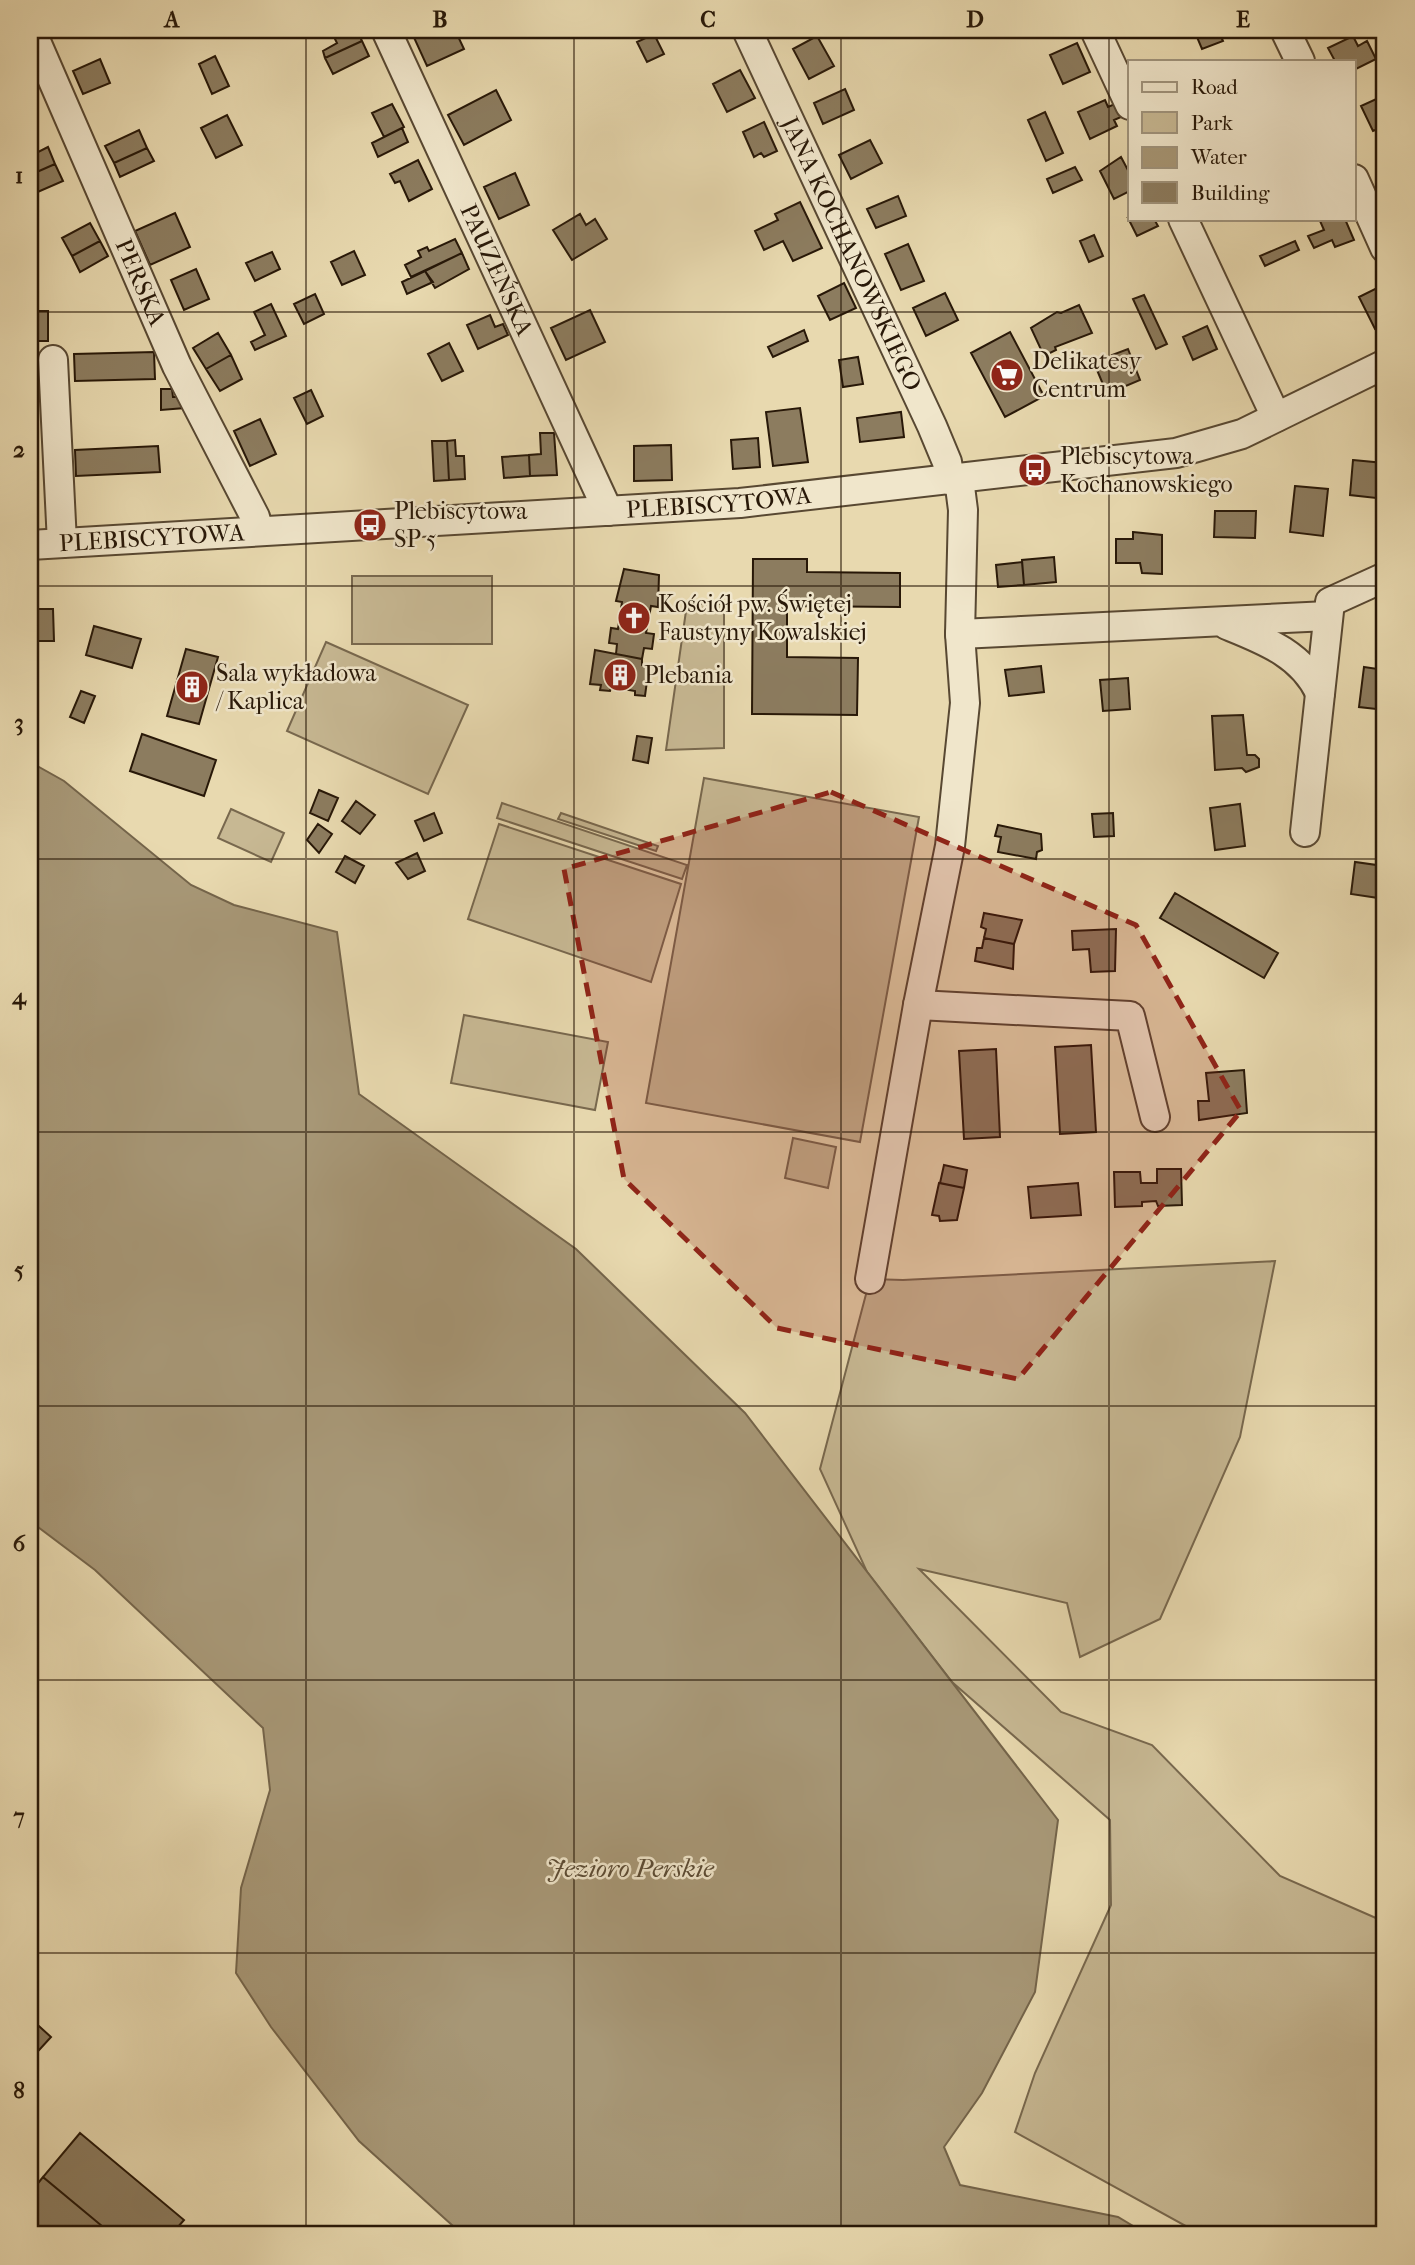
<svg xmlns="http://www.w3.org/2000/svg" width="1415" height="2265" font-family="'IM FELL French Canon',serif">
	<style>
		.green { fill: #c7b893; stroke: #78684e; stroke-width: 2 }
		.water { fill: #a79776; stroke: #74644a; stroke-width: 2 }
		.building { fill: #8c7c5f; stroke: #281808; stroke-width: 2 }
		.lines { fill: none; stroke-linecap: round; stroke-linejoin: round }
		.minor-casing { stroke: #584832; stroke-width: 32 }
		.minor { stroke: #f0e6cb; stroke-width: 28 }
		.marked { fill: #8f2418; fill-opacity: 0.2; stroke: #8f2418; stroke-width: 5; stroke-dasharray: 14 9; stroke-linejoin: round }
		.grid { fill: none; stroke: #281808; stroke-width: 2; stroke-opacity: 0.55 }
		.labels { text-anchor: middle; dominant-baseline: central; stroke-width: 5; stroke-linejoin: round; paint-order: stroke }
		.street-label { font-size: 24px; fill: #281808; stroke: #f0e6cb }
		.poi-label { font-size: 24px; fill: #281808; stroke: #f0e6cb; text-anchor: start }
		.water-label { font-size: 26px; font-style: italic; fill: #5b4b34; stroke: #f0e6cb }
		.neatline { fill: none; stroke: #281808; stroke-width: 2.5 }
		.grid-label { font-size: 23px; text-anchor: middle; font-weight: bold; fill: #281808 }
	</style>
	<rect width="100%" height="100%" fill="#e8d9af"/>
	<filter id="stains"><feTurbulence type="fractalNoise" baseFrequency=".00286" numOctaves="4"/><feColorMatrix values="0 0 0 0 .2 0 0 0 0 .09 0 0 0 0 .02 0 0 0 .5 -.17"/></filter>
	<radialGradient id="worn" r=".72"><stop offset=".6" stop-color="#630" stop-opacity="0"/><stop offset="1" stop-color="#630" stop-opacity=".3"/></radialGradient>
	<path class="green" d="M352 576H492V644H352Z
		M687 604H724V748L666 750Z
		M326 642 468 705 428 794 287 731Z
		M704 778 919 817 860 1142 646 1103Z
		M502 803 687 865 682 879 497 818Z
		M231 809 284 833 271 862 218 838Z
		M561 813 658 846 656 851 558 819Z
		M499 824 681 884 651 982 468 919Z
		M464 1015 608 1042 595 1110 451 1083Z
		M793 1138 836 1147 828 1188 785 1178Z
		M1275 1261 1240 1437 1160 1619 1080 1657 1067 1603 919 1569 1061 1712 1152 1745 1280 1876 1385 1922V1991L1379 2043 1385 2106V2235H1202L1015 2132 1035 2073 1111 1905 1110 1820 952 1682 867 1572 820 1469 870 1279 903 1280Z"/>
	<path class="water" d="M30 762 64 781 191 885 234 905 337 932 359 1094 576 1249 745 1413 1058 1820 1035 1992 982 2093 944 2147 960 2185 1118 2217 1148 2235H463L359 2141 271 2027 236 1973 241 1888 270 1790 263 1728 95 1570 30 1521Z"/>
	<path class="building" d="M350 30H357L362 41 325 58 323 51 337 43 334 37Z
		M455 30 464 49 427 66 411 31Z
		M1194 30H1218L1223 41 1202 49Z
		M654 34 664 54 647 62 637 42Z
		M817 36 834 66 809 79 793 49Z
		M1353 36 1358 46 1367 41 1376 59 1354 70V61H1335L1328 48Z
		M362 41 369 56 333 74 325 58Z
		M1077 43 1090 72 1063 84 1050 55Z
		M215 56 229 86 212 94 199 64Z
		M100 59 110 83 83 94 73 71Z
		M740 70 755 98 727 112 713 84Z
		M845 89 854 110 823 124 814 103Z
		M496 90 511 120 464 145 448 115Z
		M1385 95V126L1373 131 1361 106Z
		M1105 100 1108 107 1115 104 1121 117 1114 120 1117 126 1090 139 1078 112Z
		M392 104 404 127 384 137 372 113Z
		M1045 112 1063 153 1046 161 1028 120Z
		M227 115 242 145 216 158 201 128Z
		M764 122 777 151 764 157 761 153 754 157 743 132Z
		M402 128 408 142 378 157 372 143Z
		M139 130 147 148 114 163 105 146Z
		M870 140 882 163 851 179 839 155Z
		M48 147 55 164 30 175V156Z
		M147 148 154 161 120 177 114 163Z
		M1121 157 1130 174V191L1114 199 1100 171Z
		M418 160 432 189 409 201 400 181 395 183 390 174Z
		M55 164 63 181 33 194 30 175Z
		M1075 167 1082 180 1053 193 1047 179Z
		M515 173 529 205 499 219 484 187Z
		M898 196 906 216 876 228 867 209Z
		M800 202 822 248 793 261 783 241 764 250 755 231 778 220 775 214Z
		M175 213 190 247 150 265 135 231Z
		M580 214 586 225 595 219 607 239 572 260 553 230Z
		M1128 218 1154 219 1158 226 1137 236Z
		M1327 219H1345L1354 240 1335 247 1332 240 1314 248 1308 236 1324 230 1320 221Z
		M90 223 100 241 72 256 62 238Z
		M1094 235 1103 256 1089 262 1080 241Z
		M455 239 462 253 411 277 405 265 421 257 418 251 427 247 429 251Z
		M100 241 108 256 80 272 72 256Z
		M1295 241 1299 250 1265 266 1260 256Z
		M908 244 924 281 901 290 885 254Z
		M354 251 365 275 342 285 331 262Z
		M272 252 280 269 255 281 246 263Z
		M462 253 469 269 435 288 425 271Z
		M196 269 209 299 184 310 171 280Z
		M425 271 433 282 407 294 402 282Z
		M844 283 856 308 830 320 818 296Z
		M1381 286 1385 295V324L1375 329 1359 297Z
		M945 293 958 320 926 336 913 308Z
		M315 294 324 314 304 324 294 304Z
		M1144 295 1167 344 1156 349 1133 299Z
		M271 304 286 336 255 350 251 342 265 335 254 312Z
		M1079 305 1092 333 1055 347 1056 350 1044 356 1031 328 1057 312 1061 313Z
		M590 310 605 342 566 360 551 328Z
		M30 311H48V341H30Z
		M490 315 495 327 503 324 508 335 478 349 467 325Z
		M1207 326 1217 349 1193 360 1183 337Z
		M804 330 808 341 773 357 768 347Z
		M1010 332 1044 396 1005 417 971 353Z
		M218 333 231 355 206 369 193 348Z
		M449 343 463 371 442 381 428 354Z
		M1128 349 1140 380 1107 394 1097 370 1115 362 1112 355Z
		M154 352 155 379 75 381 74 354Z
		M231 355 242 379 220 391 206 369Z
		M858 357 863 384 843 387 839 360Z
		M30 365H37L38 392H30Z
		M161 389H172L173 397H185V408L161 410Z
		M311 390 323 416 307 424 294 398Z
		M800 408 808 462 773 466 766 412Z
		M901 412 904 437 860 442 857 418Z
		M260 419 276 454 250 466 234 431Z
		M540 433H554L557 475 530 476 529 455 541 454Z
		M758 438 760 467 733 469 731 440Z
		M455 440 456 456H464L465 479 449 480 447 441Z
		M432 441H447L449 480 434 481Z
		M671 445 672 480 634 481V446Z
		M158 446 160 472 76 476 75 450Z
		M30 449H34L36 477 30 478Z
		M529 455 530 476 504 478 502 457Z
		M1353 460 1384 463 1385 499 1350 495Z
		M1295 486 1328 489 1323 536 1290 532Z
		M1215 511H1256L1255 538 1214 537Z
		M1133 532 1162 535V574L1142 573 1140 563H1116V539H1133Z
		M1054 557 1056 582 1024 585 1022 560Z
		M753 559H807V572L900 573V607L787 606V657L858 658 857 715 752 714Z
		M1022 562 1024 585 998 587 996 565Z
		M624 569 659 575 658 607 651 606 646 633 654 634 652 649 644 648 642 659 616 654 617 644 609 643 611 628 618 629 622 602 616 601Z
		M30 609H53L54 641H30Z
		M94 626 141 639 132 668 86 655Z
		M186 649 218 657 199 724 167 716Z
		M595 650 642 659V665L649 666 645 696 635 695V691L611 687 610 691 600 690 601 685 590 684Z
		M1041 666 1044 692 1009 696 1005 670Z
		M1364 667 1385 670V710L1359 707Z
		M1128 678 1130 709 1103 711 1100 680Z
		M81 691 95 696 84 723 70 717Z
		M1243 715 1247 755H1255L1259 759V767L1246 772 1242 768 1215 770 1212 716Z
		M142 734 216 760 204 796 130 771Z
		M637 736 652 738 648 763 633 760Z
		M319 790 338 798 328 821 310 813Z
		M356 801 375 815 360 834 342 821Z
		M1240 804 1245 846 1215 850 1210 808Z
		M434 813 442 833 424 841 415 821Z
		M1113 813 1114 836 1094 837 1092 814Z
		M318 824 332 834 319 853 307 840Z
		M998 825 1041 834 1042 850 1037 852 1036 859 998 852 1001 837 995 836Z
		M1379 846H1385V899L1351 894 1355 862 1377 865Z
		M417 853 425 871 408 879 396 863Z
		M345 856 364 866 355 883 336 872Z
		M1175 893 1278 953 1264 978 1160 918Z
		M984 913 1022 920 1014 944 984 938 986 929 981 927Z
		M1116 929 1115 971 1091 972 1089 949 1073 950 1072 931Z
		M984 938 1014 944 1013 969 975 961 977 948H982Z
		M1091 1045 1096 1132 1060 1134 1055 1047Z
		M996 1049 1000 1137 964 1139 959 1051Z
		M1244 1070 1247 1113 1199 1120 1198 1101H1209L1206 1073Z
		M944 1165 967 1170 964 1188 940 1183Z
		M1157 1169H1181L1182 1205 1158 1206 1156 1201 1142 1202V1206L1115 1207 1114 1172H1140L1141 1183H1157Z
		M939 1183 964 1188 957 1220 940 1221 939 1216 932 1215Z
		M1078 1183 1081 1215 1031 1218 1028 1187Z
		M30 2018 51 2037 30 2060Z
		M80 2133 184 2220 171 2235H104L108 2231 43 2177Z
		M43 2177 108 2231 104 2235H30V2193Z"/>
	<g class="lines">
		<defs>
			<g id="minor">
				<path id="s1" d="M31 30 177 366 255 517 259 531"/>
				<path id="s2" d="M386 30 608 511"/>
				<path id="s3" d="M747 30 932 426 947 462 950 480"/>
				<path d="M1095 30 1130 105"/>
				<path d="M1285 30 1300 61"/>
				<path d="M1354 179 1385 248"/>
				<path d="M1183 219 1276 417"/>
				<path d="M53 360 62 543"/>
				<path id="s4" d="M30 545 740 503 1176 453 1242 434 1385 364"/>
				<path d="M1227 625C1264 640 1302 654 1320 693"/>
				<path d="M960 634 1328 616"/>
				<path d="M1305 832 1330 602 1385 577"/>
				<path d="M918 1005 1130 1016 1155 1117"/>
				<path d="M870 1279 918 1005 950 846 965 703 960 634 963 510 959 479"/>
			</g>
		</defs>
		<use href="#minor" class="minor-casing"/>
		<use href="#minor" class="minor"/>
	</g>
	<path class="marked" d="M831 792 1136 925 1241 1111 1018 1379 777 1328 624 1179 564 869Z"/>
	<path class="grid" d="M306 30V2235M574 30V2235M841 30V2235M1109 30V2235M30 312H1385M30 586H1385M30 859H1385M30 1132H1385M30 1406H1385M30 1680H1385M30 1953H1385"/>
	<defs>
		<symbol id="supermarket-disc" viewBox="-11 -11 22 22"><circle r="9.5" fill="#8f2418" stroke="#f0e6cb"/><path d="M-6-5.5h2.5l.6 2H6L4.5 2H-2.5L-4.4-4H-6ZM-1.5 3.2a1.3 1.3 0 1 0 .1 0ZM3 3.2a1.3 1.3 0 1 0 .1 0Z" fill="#fff"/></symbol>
		<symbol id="bus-disc" viewBox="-11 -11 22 22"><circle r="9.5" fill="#8f2418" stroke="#f0e6cb"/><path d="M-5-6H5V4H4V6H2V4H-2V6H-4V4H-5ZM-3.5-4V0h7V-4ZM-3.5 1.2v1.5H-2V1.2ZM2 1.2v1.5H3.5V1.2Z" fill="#fff"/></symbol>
		<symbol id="church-disc" viewBox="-11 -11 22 22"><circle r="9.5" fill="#8f2418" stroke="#f0e6cb"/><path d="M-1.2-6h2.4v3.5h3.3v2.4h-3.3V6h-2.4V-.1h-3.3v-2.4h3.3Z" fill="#fff"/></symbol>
		<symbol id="building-disc" viewBox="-11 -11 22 22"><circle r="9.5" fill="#8f2418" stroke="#f0e6cb"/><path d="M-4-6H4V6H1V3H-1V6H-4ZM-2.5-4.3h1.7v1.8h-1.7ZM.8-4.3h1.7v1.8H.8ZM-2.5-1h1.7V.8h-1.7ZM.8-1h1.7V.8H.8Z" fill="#fff"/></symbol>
	</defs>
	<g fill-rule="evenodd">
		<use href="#supermarket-disc" x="988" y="356" width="38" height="38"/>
		<use href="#bus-disc" x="1016" y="451" width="38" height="38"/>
		<use href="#bus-disc" x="351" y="506" width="38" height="38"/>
		<use href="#church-disc" x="615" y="599" width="38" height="38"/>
		<use href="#building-disc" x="601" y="656" width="38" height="38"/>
		<use href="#building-disc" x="173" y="668" width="38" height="38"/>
	</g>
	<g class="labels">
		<g class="street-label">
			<text stroke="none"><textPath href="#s3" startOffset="247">JANA KOCHANOWSKIEGO</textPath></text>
			<text stroke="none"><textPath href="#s2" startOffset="264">PAUZEŃSKA</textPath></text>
			<text stroke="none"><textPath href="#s1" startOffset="275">PERSKA</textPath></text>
			<text stroke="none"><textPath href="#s4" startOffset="690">PLEBISCYTOWA</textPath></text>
			<text stroke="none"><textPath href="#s4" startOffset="122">PLEBISCYTOWA</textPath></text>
		</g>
		<g class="poi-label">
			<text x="1032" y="361">Delikatesy<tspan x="1032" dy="28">Centrum</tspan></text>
			<text x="1060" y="456">Plebiscytowa<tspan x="1060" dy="28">Kochanowskiego</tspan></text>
			<text x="394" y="511">Plebiscytowa<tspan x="394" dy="28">SP 5</tspan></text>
			<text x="658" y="604">Kościół pw. Świętej<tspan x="658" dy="28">Faustyny Kowalskiej</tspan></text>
			<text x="216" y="673">Sala wykładowa<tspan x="216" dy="28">/ Kaplica</tspan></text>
			<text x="644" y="675">Plebania</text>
		</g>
		<g class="water-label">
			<text x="630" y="1868">Jezioro Perskie</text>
		</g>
	</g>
	<rect width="1415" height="2265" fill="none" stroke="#e8d9af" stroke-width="77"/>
	<rect x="1128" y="60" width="228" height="161" fill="#f0e6cb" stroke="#a0947d" stroke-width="2"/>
	<rect x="1142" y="82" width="35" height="10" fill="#f0e6cb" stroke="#a0947d" stroke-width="2"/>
	<text x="1191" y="94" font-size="21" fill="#281808">Road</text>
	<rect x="1142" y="112" width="35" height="21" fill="#c7b893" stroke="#a0947d" stroke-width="2"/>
	<text x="1191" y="130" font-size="21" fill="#281808">Park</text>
	<rect x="1142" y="147" width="35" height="21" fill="#a79776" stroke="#a0947d" stroke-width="2"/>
	<text x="1191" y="164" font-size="21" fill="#281808">Water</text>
	<rect x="1142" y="182" width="35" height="21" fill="#8c7c5f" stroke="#a0947d" stroke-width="2"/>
	<text x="1191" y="200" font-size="21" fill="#281808">Building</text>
	<rect x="38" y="38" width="1338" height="2188" class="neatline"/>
	<g class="grid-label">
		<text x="172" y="27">A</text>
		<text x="440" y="27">B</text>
		<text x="708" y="27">C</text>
		<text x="975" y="27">D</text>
		<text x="1243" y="27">E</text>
		<text x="19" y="183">1</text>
		<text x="19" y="457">2</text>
		<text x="19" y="730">3</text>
		<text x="19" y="1004">4</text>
		<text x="19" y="1277">5</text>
		<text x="19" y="1551">6</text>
		<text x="19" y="1824">7</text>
		<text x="19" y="2098">8</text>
	</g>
	<rect width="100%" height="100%" filter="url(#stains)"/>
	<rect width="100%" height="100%" fill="url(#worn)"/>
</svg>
